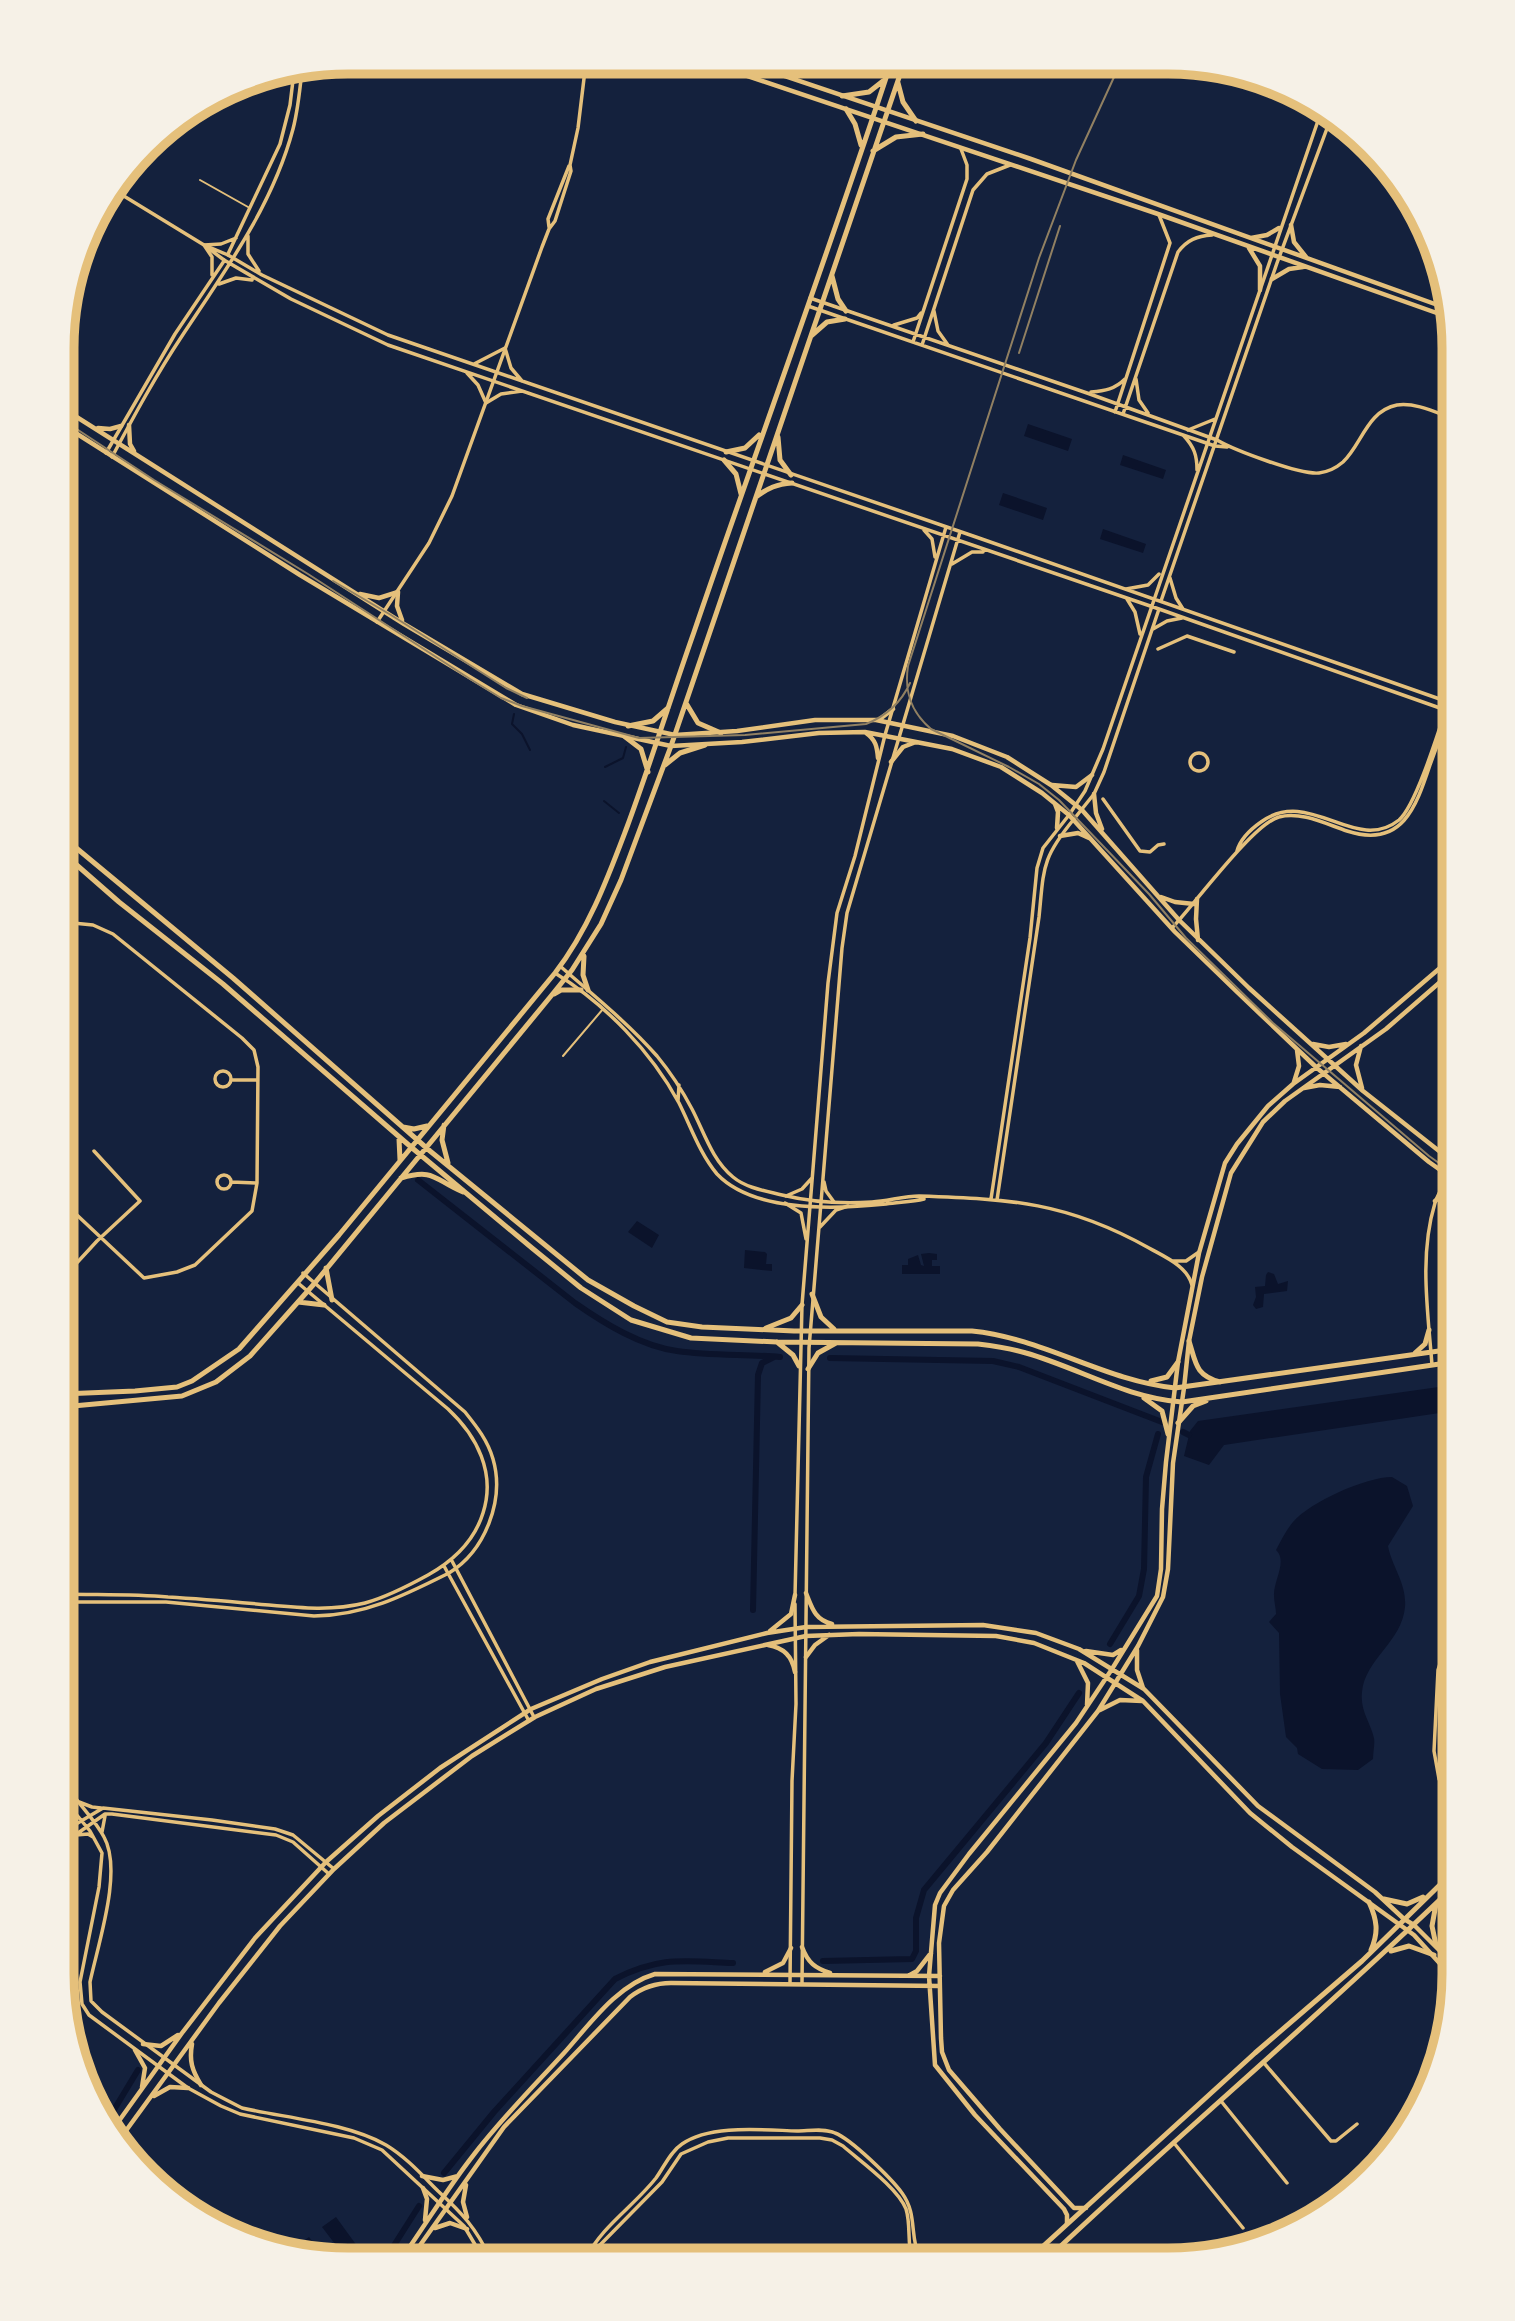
<svg xmlns="http://www.w3.org/2000/svg" width="1515" height="2321" font-family="'Noto Serif',serif">
	<style>
		.water { fill: #0b132b }
		.lines { fill: none; stroke-linecap: round; stroke-linejoin: round }
		.stream { stroke: #0b132b; stroke-width: 2 }
		.canal { stroke: #0b132b; stroke-width: 6 }
		.service { stroke: #e5c07b; stroke-width: 2 }
		.minor { stroke: #e5c07b; stroke-width: 3.5 }
		.tertiary { stroke: #e5c07b; stroke-width: 3.5 }
		.secondary { stroke: #e5c07b; stroke-width: 4.5 }
		.primary { stroke: #e5c07b; stroke-width: 5 }
		.rail { stroke: #918062; stroke-width: 2 }
		.rim { fill: none; stroke: #e5c07b; stroke-width: 9 }
	</style>
	<rect width="100%" height="100%" fill="#14213d"/>
	<path class="water" d="M1028 424 1072 439 1068 451 1024 436Z
		M1123 455 1166 470 1163 479 1120 465Z
		M1003 493 1047 508 1043 520 999 505Z
		M1103 529 1146 544 1143 553 1100 539Z
		M637 1221 659 1235 652 1248 628 1232Z
		M745 1250 765 1252 767 1254 766 1264H772V1271L744 1268Z
		M929 1253 937 1254V1260H932V1266H940V1274H902V1265H908V1259L918 1255 921 1265 924 1266 921 1254Z
		M1268 1272 1274 1274 1278 1284 1288 1281 1287 1291 1264 1294 1263 1307 1256 1309 1253 1305 1256 1297 1255 1287 1265 1286 1266 1275Z
		M1453 1385V1411L1224 1445 1209 1465 1184 1456 1190 1431 1198 1421Z
		M1392 1477 1407 1486 1413 1506 1388 1546C1392 1567 1407 1584 1405 1607 1402 1642 1365 1659 1362 1692 1360 1711 1370 1721 1374 1738 1375 1744 1373 1753 1373 1759L1358 1770 1322 1769 1298 1754 1297 1748 1286 1737 1280 1694 1279 1633 1269 1622 1276 1614C1276 1608 1274 1602 1274 1596 1273 1581 1288 1561 1276 1550 1281 1541 1286 1530 1293 1522 1310 1502 1366 1477 1392 1477Z
		M336 2217 360 2250 350 2257H345L322 2227Z
		M309 2237 324 2257 302 2255 295 2247Z"/>
	<g class="lines">
		<path class="stream" d="M514 714 512 724 522 734 530 750
			M605 767 623 758 626 747
			M604 801 619 813"/>
		<path class="canal" d="M418 1180 575 1303C605 1324 641 1346 677 1351 711 1356 746 1354 780 1357
			M830 1358 993 1361 1019 1367 1162 1422
			M1183 1432 1189 1435
			M753 1610 758 1375 762 1363 774 1357
			M1110 1644 1139 1596 1144 1569 1146 1477 1158 1434
			M823 1961 912 1959 916 1951V1918L924 1890 1046 1743 1079 1693
			M106 2123 138 2070
			M444 2173 494 2112 615 1979C660 1956 684 1961 733 1963
			M386 2258 419 2206"/>
		<path class="service" d="M200 180 248 207
			M563 1056 603 1009"/>
		<path class="minor" d="M114 190 204 245 224 260
			M549 227 548 219 569 166
			M209 247 228 255
			M810 298 1087 393 1217 440C1234 450 1300 475 1319 473 1327 472 1336 468 1343 462 1362 444 1367 411 1397 405 1415 402 1437 413 1454 419
			M808 306 1215 446 1227 447
			M934 311 938 331 948 345
			M894 325 917 318 921 313
			M913 342 967 179V165L961 149
			M922 345 973 190 987 174 1010 165
			M1136 379 1139 400 1148 413
			M1091 392C1105 391 1115 389 1125 379
			M1115 412 1170 243 1159 215
			M1123 414 1178 252C1187 240 1197 236 1212 235
			M377 622 429 543 452 496 542 247 549 229 555 221 571 171 570 165 578 128 586 62
			M1158 649 1187 636 1234 652
			M1190 762a9 9 0 1 1 18 0a9 9 0 1 1-18 0Z
			M1103 799 1140 851 1150 852 1158 845 1164 844
			M1237 851C1240 840 1251 829 1261 822 1310 786 1355 855 1399 820 1418 804 1444 713 1454 685
			M63 858 71 863
			M1172 928C1194 905 1254 823 1279 817 1301 811 1326 824 1347 831 1402 849 1416 807 1430 765 1438 743 1446 721 1454 699
			M560 966C593 995 628 1023 657 1056 671 1073 682 1090 692 1109 704 1132 712 1160 733 1177 746 1188 766 1191 782 1195 811 1202 842 1204 872 1202 888 1201 904 1196 919 1196 1011 1199 1067 1202 1149 1248 1165 1257 1187 1266 1192 1285
			M555 973C605 1004 651 1051 679 1103 691 1127 700 1154 717 1174 754 1213 838 1209 886 1204 899 1202 912 1202 924 1199
			M215 1079a8 8 0 1 1 16 0a8 8 0 1 1-16 0Z
			M231 1080H258
			M678 1101 679 1085
			M217 1182a7 7 0 1 1 14 0a7 7 0 1 1-14 0Z
			M231 1182 257 1183
			M991 1199 1030 938 1037 868 1043 848 1069 815
			M997 1200 1039 917C1044 868 1041 859 1074 819
			M62 1201 144 1278 177 1272 195 1265 252 1211 257 1183 258 1067 254 1050 242 1038 113 934 93 925 63 922
			M1173 1261H1186L1199 1252
			M62 1279 97 1241 140 1201 94 1151
			M452 1561 534 1717
			M444 1566 529 1721
			M62 1594C97 1595 133 1594 168 1597 202 1599 236 1602 269 1605 301 1608 333 1611 365 1603 387 1597 408 1586 428 1575 453 1561 474 1542 483 1513 496 1473 477 1436 448 1409L298 1283
			M62 1602H166L314 1616C364 1616 405 1595 449 1573 485 1551 505 1500 493 1459 488 1441 477 1427 465 1412L303 1273
			M1453 1801 1439 1779 1434 1751 1438 1670 1444 1651 1453 1635
			M1264 2063 1331 2141H1336L1357 2124
			M1221 2101 1287 2183
			M1174 2143 1243 2228
			M586 2258C602 2226 634 2206 656 2178 664 2167 670 2152 682 2144 710 2124 764 2130 797 2131 809 2131 824 2128 835 2133 851 2139 891 2178 902 2193 918 2215 909 2236 920 2259
			M592 2258 599 2246 662 2182 681 2154 708 2142 728 2138H820L832 2140 843 2146C860 2161 898 2188 906 2209 911 2225 907 2243 912 2259"/>
		<path class="tertiary" d="M248 236V254L259 271
			M204 245 212 257V275
			M204 245 221 244 236 238
			M228 254 280 144 290 105 294 72
			M228 255 262 275 388 335 976 537 1454 704
			M224 260 291 299 388 345 1159 609 1454 713
			M219 284 236 278 252 280
			M474 364 505 348 511 368 522 381
			M467 373 478 385 486 403 501 394 522 391
			M1188 430 1215 419
			M1184 436C1194 447 1197 455 1197 470
			M106 453 175 334 224 261
			M112 457C134 416 156 375 182 336 225 271 273 205 293 129 298 110 300 89 302 70
			M924 530 932 539 935 557
			M952 564 972 552H983
			M1170 578 1176 598 1183 609
			M1126 589 1148 585 1159 574
			M1127 599 1135 612 1140 634
			M1161 601 1277 263 1332 115
			M1153 629 1167 621 1182 618
			M1069 815 1085 791 1103 749 1322 109
			M1074 819 1094 794 1104 772 1159 609
			M824 1182 826 1191 834 1202
			M786 1196 802 1189 812 1178
			M785 1203 801 1213 806 1239
			M820 1227 836 1210 848 1206
			M1432 1365C1428 1312 1419 1255 1435 1203 1438 1192 1447 1180 1453 1170
			M62 1587 74 1595
			M795 1596 802 1305 828 983 837 913 855 856 885 735 946 527
			M62 1608 72 1602
			M62 1774C71 1799 92 1814 104 1837 123 1871 98 1944 90 1982L91 2001 102 2012 211 2092 242 2108C286 2118 348 2123 386 2145 406 2157 422 2175 438 2191 462 2213 476 2228 490 2258
			M62 1797 90 1831 102 1853 99 1887 80 1982 82 2004 89 2015 188 2088 221 2106 240 2114 354 2138 382 2150 464 2226 483 2258
			M79 1802 92 1807 101 1808
			M64 1829 69 1807
			M102 1832 105 1816
			M61 1833 103 1808 212 1820 275 1829 293 1835 334 1869
			M76 1835 88 1834 93 1837
			M61 1845 105 1814H112L276 1835 293 1842 329 1874
			M790 1983 792 1781 796 1704 795 1604
			M802 1983 809 1348 842 948 847 913 960 532"/>
		<path class="secondary" d="M706 62 1158 214 1448 317
			M743 62 1031 159 1446 308
			M1291 225 1294 242 1306 257
			M1251 238 1267 235 1279 228
			M1249 248 1260 266V290
			M1272 279 1289 269 1303 267
			M64 409 404 624 522 694 615 722 675 735 737 731 815 720H876L953 736 1007 757 1051 785 1082 810 1179 920 1249 988 1363 1091 1453 1162
			M63 425 300 575 516 705 573 725 671 746 742 742 819 733 865 732 952 749 1001 767 1042 793 1069 815 1175 932 1237 992 1317 1068 1429 1162 1453 1179
			M129 425 130 444 134 451
			M98 428 110 429 121 426
			M360 594 379 598 398 592 397 606 402 620
			M880 719 893 709
			M866 733C876 740 877 747 878 758
			M891 762 903 747 916 742
			M1052 785 1076 787 1092 775
			M1094 794 1096 813 1102 829
			M1055 804 1058 812 1057 828
			M1060 836 1078 833 1089 838
			M1161 897 1175 902 1194 904
			M1197 899 1196 919 1198 940
			M1313 1044 1329 1047 1346 1044
			M1361 1046 1356 1065 1362 1088
			M1294 1082 1299 1066 1297 1050
			M1304 1088 1320 1085 1340 1087
			M1435 1201 1445 1193 1453 1191
			M806 1593C812 1608 815 1620 832 1624
			M770 1631 791 1614 795 1595
			M768 1645C784 1648 792 1656 795 1672
			M1137 1650V1670L1143 1688
			M1086 1651 1113 1655 1121 1650
			M806 1657 815 1645 829 1635
			M1077 1661 1088 1683 1087 1705
			M1100 1710 1120 1700 1142 1701
			M802 1947C808 1963 815 1968 830 1973
			M765 1972 783 1963 791 1948
			M908 1976 917 1971 931 1953
			M143 2044 161 2046 178 2035
			M192 2044C189 2061 192 2070 201 2085
			M135 2050 145 2068 142 2087
			M154 2096 170 2087 188 2088
			M111 2132 182 2033 255 1938 326 1862 378 1816 440 1768 531 1709 602 1679 650 1662 767 1633 806 1627 983 1625 1036 1633 1079 1649 1144 1689 1258 1806 1375 1892 1404 1919 1414 1925 1453 1964
			M117 2143 219 2003 280 1926 334 1869 384 1823 472 1756 535 1717 596 1689 665 1667 806 1636 859 1634 996 1636 1034 1643 1084 1663 1143 1701 1250 1813 1292 1847 1414 1935 1453 1978
			M422 2176 443 2180 458 2176
			M466 2185 463 2202 467 2217
			M423 2188 427 2199 425 2220
			M1086 2208H1074L1000 2129 949 2070 942 2052 941 2038 939 1943 944 1906 953 1890 987 1852 1098 1711 1138 1646 1163 1597 1168 1569 1173 1463 1184 1388 1189 1341 1202 1277 1231 1173 1263 1122 1285 1101 1386 1029 1454 970
			M1067 2224V2215L1064 2209 975 2115 935 2065 929 1976 935 1905 940 1893 969 1854 1076 1723 1112 1669 1157 1596 1161 1569 1162 1509 1166 1462 1178 1362 1199 1253 1225 1163 1237 1144 1268 1106 1293 1084 1364 1033 1454 956
			M435 2228 450 2223 467 2229
			M402 2258C426 2224 447 2189 472 2157 500 2120 533 2087 564 2053 590 2024 617 1985 655 1974L940 1976
			M411 2258 504 2127 630 1997C643 1987 655 1983 671 1983L940 1986"/>
		<path class="primary" d="M898 83 903 102 916 121
			M842 96 869 92 883 81
			M846 109 855 124 861 145
			M873 151 896 137 923 134
			M832 276 838 299 846 311
			M811 336 827 322 845 319
			M778 437 780 460 791 475
			M726 452 745 448 759 435
			M724 460 736 474 741 494
			M756 497C768 488 777 484 792 483
			M686 703 698 723 721 733
			M628 726 653 721 668 708
			M624 736 641 749 648 772
			M665 765 680 753 705 745
			M63 837 233 978 430 1151 588 1280 634 1306 667 1322 702 1327 794 1331H972C1043 1338 1105 1381 1175 1388L1453 1349
			M63 853 119 902 223 984 411 1147 532 1248 581 1288 631 1320 691 1338 777 1342 978 1344C994 1346 1010 1348 1026 1353 1079 1368 1126 1398 1182 1402L1453 1362
			M584 956 583 975 588 990
			M554 994 561 990H581
			M444 1125 442 1140 448 1163
			M403 1127 414 1129 427 1126
			M399 1139 400 1160
			M401 1178C435 1168 434 1180 463 1192
			M326 1268 332 1300
			M812 1294 821 1317 834 1329
			M298 1302 324 1305
			M766 1328 791 1318 802 1305
			M1189 1341C1196 1363 1195 1375 1220 1382
			M777 1342 793 1355 799 1366
			M1415 1353 1425 1344 1429 1330
			M808 1369 818 1353 836 1343
			M1151 1381 1167 1377 1178 1362
			M62 1394 135 1391 177 1387 192 1381 239 1349 339 1235 555 973C589 929 608 877 627 827 651 762 671 697 694 632 759 442 828 254 891 63
			M1144 1398 1162 1411 1168 1434
			M62 1407 182 1396 216 1382 250 1356 314 1284 551 996 572 970 601 924 621 880 671 746 904 63
			M1178 1423 1193 1406 1206 1401
			M1384 1899 1407 1904 1423 1897
			M1369 1902C1377 1920 1379 1932 1371 1950
			M1436 1904 1432 1926 1436 1945
			M1391 1951 1409 1946 1434 1955
			M1029 2259 1255 2053 1362 1961 1453 1872
			M1047 2259C1180 2133 1321 2015 1453 1887"/>
		<path class="rail" d="M1120 64 1076 160 1039 258 908 666C904 692 911 712 931 729L1009 767 1039 784 1059 800 1149 894 1186 938 1273 1023 1429 1156 1453 1173
			M1019 353 1060 226
			M63 420 154 480 308 574 470 679 501 698 522 706 639 738 745 735 866 724C886 716 901 703 910 683
			M333 581 391 615 506 688 527 698"/>
	</g>
	<path d="M0 0H1515V2321H0ZM348 74H1168A274 274 0 0 1 1442 348V1974A274 274 0 0 1 1168 2248H348A274 274 0 0 1 74 1974V348A274 274 0 0 1 348 74Z" fill="#f6f1e7" fill-rule="evenodd"/>
	<path class="rim" d="M348 74H1168A274 274 0 0 1 1442 348V1974A274 274 0 0 1 1168 2248H348A274 274 0 0 1 74 1974V348A274 274 0 0 1 348 74Z"/>
</svg>
